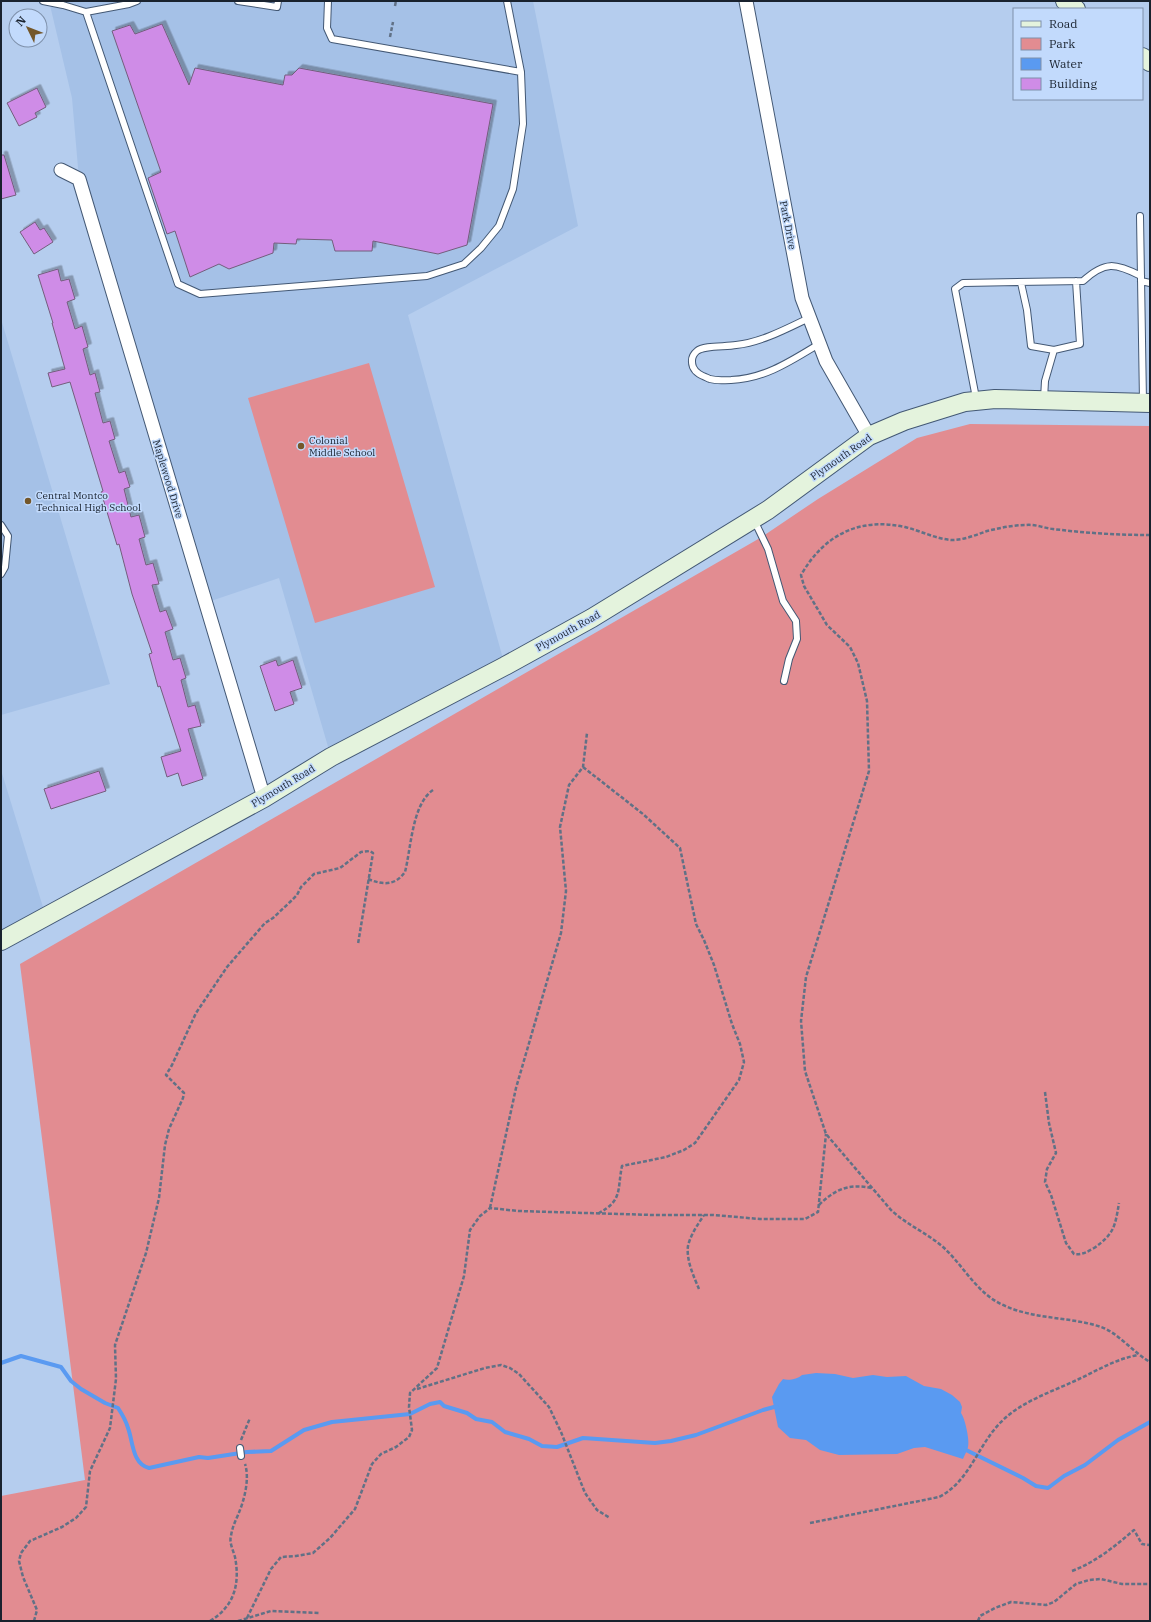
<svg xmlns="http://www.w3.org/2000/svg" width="1151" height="1622" font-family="'IBM Plex Serif',serif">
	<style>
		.built { fill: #a5c1e7 }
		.green { fill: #e28c91 }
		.water { fill: #5a9af1 }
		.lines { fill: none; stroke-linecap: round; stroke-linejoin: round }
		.stream { stroke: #5a9af1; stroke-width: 4 }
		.building { fill: #cf8ce7; stroke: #735d7c; filter: url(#shadow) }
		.lane-casing { stroke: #435874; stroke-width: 8 }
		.street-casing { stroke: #435874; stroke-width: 15 }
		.secondary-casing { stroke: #435874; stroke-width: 20 }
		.path { stroke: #617186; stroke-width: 2.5; stroke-dasharray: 4 2; stroke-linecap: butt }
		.lane { stroke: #fff; stroke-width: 6 }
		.street { stroke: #fff; stroke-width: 13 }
		.secondary { stroke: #e4f3dd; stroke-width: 18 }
		.poi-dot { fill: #74572a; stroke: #c2dafc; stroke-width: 1.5 }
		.labels { text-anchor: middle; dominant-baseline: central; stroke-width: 3; stroke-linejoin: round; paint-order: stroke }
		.street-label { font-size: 10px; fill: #19222e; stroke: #c2dafc }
		.poi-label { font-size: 10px; fill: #19222e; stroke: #c2dafc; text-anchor: start }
	</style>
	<defs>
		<filter id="shadow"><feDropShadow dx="3.5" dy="-3.5" stdDeviation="0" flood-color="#0004"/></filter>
	</defs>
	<rect width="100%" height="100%" fill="#b5cdee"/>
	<path class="built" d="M49 1H533L578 226 408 315 505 666 331 757 279 578 205 603 79 179 72 98Z
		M1 319 110 684 1 715Z
		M1 770 46 917 1 941Z"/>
	<path class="green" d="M369 363 435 587 315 623 248 398Z
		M970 424 1150 426V1621H1V1496L85 1480 20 964 760 538 818 499 917 438Z"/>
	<path class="water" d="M816 1373 835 1374 853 1378 873 1375 887 1377 906 1376 924 1386 941 1389 952 1395 960 1402 962 1407 961 1413C965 1418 970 1441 968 1447 967 1451 964 1456 963 1459L925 1447 914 1448 897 1454 839 1455 820 1450 806 1440 790 1438 778 1427 772 1397 779 1384 783 1379C788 1381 798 1379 802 1375Z"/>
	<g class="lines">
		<path class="stream" d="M1 1363 21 1356 61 1367 71 1381 81 1389 105 1403 118 1408C122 1414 126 1421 128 1428 133 1441 132 1464 149 1468L199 1457 208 1458 247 1452 271 1451 304 1430 332 1422 410 1414 430 1404 440 1402 444 1406 467 1413 476 1419 492 1422 505 1432 529 1439 542 1446 557 1447 583 1438 655 1443 671 1441 696 1435 763 1410 774 1407 778 1408
			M962 1448 1023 1478 1036 1486 1048 1488 1064 1476 1085 1465 1118 1440 1150 1422"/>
	</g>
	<path class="building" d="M162 24 189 85 195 68 283 85 285 75H292L299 68 493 104 467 245 438 254 373 241 372 251H335L332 240 297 239 296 244 274 243 273 253 229 269 219 264 190 277 175 231 167 234 148 178 161 172 112 31 130 25 135 34Z
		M37 88 46 107 35 113 37 117 19 126 7 103Z
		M1 155H4L16 195 1 199Z
		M35 222 40 230 44 228 53 242 34 254 20 232Z
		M58 269 61 281 69 279 75 299 67 302 75 329 82 326 88 347 83 349 90 375 95 373 100 392 95 393 103 423 110 421 115 439 109 441 119 473 125 471 130 487 124 489 131 517 139 515 145 537 139 539 146 565 153 563 159 584 152 585 160 612 166 610 173 629 165 632 173 660 180 658 186 678 181 680 188 707 195 705 201 726 188 729 203 779 182 786 178 773 167 777 161 757 181 751 160 686 158 687 149 654 152 653 132 594 119 544 117 545 101 492 103 491 70 382 52 387 48 373 65 369 52 323H53L38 275Z
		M276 660 278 666 293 660 302 688 290 692 294 704 275 711 260 666Z
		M99 771 106 791 51 809 44 789Z"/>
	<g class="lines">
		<defs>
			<path id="lane" d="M43 1 63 5 86 12 129 4 137 1
				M238 1 277 7 278 1
				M328 1 327 28 332 39 521 72
				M86 12 178 284 200 294 427 276 464 264 481 248 499 226 513 189 523 124 521 72 507 1
				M1140 216 1143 401
				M1141 281 1150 283
				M1021 283 1027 310 1031 346 1054 350 1045 381 1044 399
				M809 318C786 329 762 342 736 345 726 347 704 345 697 351 692 355 691 361 693 367 696 374 703 376 710 379 717 381 723 380 731 380 764 379 791 361 819 344
				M1054 350 1080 344 1076 281
				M976 398 955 289 963 283 1083 281C1105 261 1115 263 1141 276
				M754 520 768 549 783 601 796 621 797 639 789 659 784 681
				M1 525 8 536 5 567 1 574
				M240 1448 241 1456"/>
			<path id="street" d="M746 1 802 298 826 361 869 436
				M61 170 79 179 264 798"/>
			<path id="secondary" d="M1065 1 1076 9
				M1142 57 1150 62
				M1 941 264 798 331 757 505 666 592 618 768 510 869 436 904 421 965 402 995 399 1150 403"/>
		</defs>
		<use href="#lane" class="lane-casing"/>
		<use href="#street" class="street-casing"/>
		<use href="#secondary" class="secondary-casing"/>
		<path class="path" d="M395 6 396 1
			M390 37 393 22
			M1150 535C1118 535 1085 533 1053 529 1044 528 1035 524 1026 525 1013 525 1000 528 987 531 976 535 964 540 952 540 936 539 921 531 905 527 859 517 824 535 801 575L804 586 827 625 850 647 858 663 867 701 869 771 806 977 801 1021 805 1071 826 1134 891 1210C907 1225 927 1233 943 1247 963 1265 976 1292 1001 1304 1033 1320 1068 1316 1101 1327 1117 1332 1134 1353 1150 1362
			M583 767 643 814 680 848 696 924 704 940 714 965 732 1024 740 1044 744 1062 739 1080 695 1143 684 1150 666 1157 622 1166C617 1190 623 1200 599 1213
			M368 879C383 885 395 886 405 872 411 849 412 804 433 790
			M1045 1092 1049 1123 1056 1153 1047 1169 1045 1182 1051 1195 1066 1243 1074 1254C1082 1255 1087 1252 1094 1248 1114 1234 1115 1227 1119 1203
			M819 1205C834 1190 849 1183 871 1188
			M490 1208 516 1088 561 933 566 891 560 827 569 785 583 767 587 733
			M699 1289C694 1277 686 1260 688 1246 690 1236 698 1224 704 1215
			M417 1389 485 1368 501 1365 510 1368 519 1374 549 1407 561 1432 585 1493 597 1510 610 1518
			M241 1440 250 1418
			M810 1523 939 1497C969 1482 977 1447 1000 1423 1021 1401 1052 1392 1079 1379 1098 1370 1116 1359 1138 1355
			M1072 1571C1096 1562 1115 1546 1134 1530L1142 1544 1150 1545
			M247 1618 271 1569 281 1557 296 1556 313 1553 330 1538 355 1509 372 1464 381 1454 396 1447 409 1437 412 1430 409 1407 410 1393 437 1368 464 1276 470 1230 480 1216 490 1208 518 1211 654 1215H713L760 1219H805L818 1212 826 1134
			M34 1621 37 1610 23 1577 19 1561 21 1553 30 1541 62 1527 76 1518 86 1507 90 1471 110 1428 116 1379 115 1345 146 1253 159 1198 165 1145 169 1129 183 1098 184 1093 166 1075 172 1065 196 1013 227 967 265 923 273 918 290 902 297 895 301 887 314 874 340 868 361 852 370 851 373 853 358 944
			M210 1621C235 1606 240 1583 235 1557 233 1550 229 1542 231 1536 232 1528 235 1522 238 1515 244 1501 250 1479 245 1464
			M238 1621 271 1611 319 1613
			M978 1621 980 1616 995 1608 1011 1602 1046 1605 1054 1602 1076 1584 1089 1580 1101 1579 1122 1584H1150"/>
		<use href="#lane" class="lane"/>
		<use href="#street" class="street"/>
		<use href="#secondary" class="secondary"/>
	</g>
	<g class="poi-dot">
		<circle cx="301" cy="446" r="4"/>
		<circle cx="28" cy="501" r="4"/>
	</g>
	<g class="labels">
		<g class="street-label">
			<text transform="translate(788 225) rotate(79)">Park Drive</text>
			<text transform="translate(841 457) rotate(-35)">Plymouth Road</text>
			<text transform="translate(168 479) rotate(73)">Maplewood Drive</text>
			<text transform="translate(568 631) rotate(-29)">Plymouth Road</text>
			<text transform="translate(283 786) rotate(-31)">Plymouth Road</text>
		</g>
		<g class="poi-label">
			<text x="309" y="440">Colonial<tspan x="309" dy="12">Middle School</tspan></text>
			<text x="36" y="495">Central Montco<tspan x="36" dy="12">Technical High School</tspan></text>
		</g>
	</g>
	<rect width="1151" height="1622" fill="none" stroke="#19222e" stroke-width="4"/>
	<rect x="1013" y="8" width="130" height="92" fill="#c2dafc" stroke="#7e90aa"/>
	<rect x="1021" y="21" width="20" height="6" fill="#e4f3dd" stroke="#7e90aa"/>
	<text x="1049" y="28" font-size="12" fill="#19222e">Road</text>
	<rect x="1021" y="38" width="20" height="12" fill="#e28c91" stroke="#7e90aa"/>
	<text x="1049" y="48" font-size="12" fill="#19222e">Park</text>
	<rect x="1021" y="58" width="20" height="12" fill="#5a9af1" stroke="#7e90aa"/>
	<text x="1049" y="68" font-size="12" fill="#19222e">Water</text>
	<rect x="1021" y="78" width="20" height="12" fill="#cf8ce7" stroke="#7e90aa"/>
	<text x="1049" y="88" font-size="12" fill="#19222e">Building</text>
	<g transform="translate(28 28) rotate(313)"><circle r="19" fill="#c2dafc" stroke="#7e90aa"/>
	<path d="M0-3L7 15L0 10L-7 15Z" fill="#74572a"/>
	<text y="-6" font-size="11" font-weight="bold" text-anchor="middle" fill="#19222e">N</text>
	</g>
</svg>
